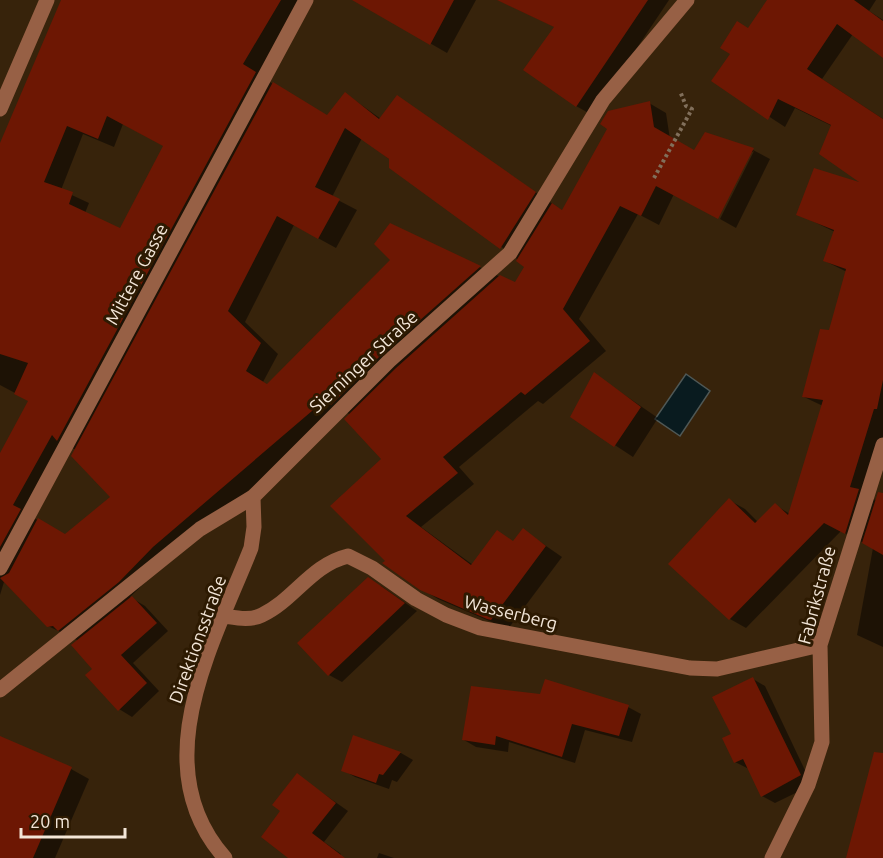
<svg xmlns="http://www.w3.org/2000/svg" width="883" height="858" font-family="Ubuntu,sans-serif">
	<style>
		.water { fill: #091b1f; stroke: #4f5856; stroke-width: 1.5 }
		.shadow { fill: #0007; fill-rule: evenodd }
		.building { fill: #6d1703; fill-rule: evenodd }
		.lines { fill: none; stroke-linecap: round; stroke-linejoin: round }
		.path { stroke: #816f5b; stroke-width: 4; stroke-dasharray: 3 3; stroke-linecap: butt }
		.minor { stroke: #976045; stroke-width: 15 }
		.labels { text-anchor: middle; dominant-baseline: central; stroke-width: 6; stroke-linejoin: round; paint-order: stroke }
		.street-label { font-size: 18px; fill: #f3e6d8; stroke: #2d1a02 }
	</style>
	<rect width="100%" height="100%" fill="#37230b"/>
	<path class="water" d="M686 374 710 391 680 436 655 419Z"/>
	<path class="shadow" d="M62 0H303L258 75 327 116 346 94 381 119 397 97 563 211 649 103 666 113 670 139 695 152 753 150 770 159 736 228 720 219 754 151 674 194 659 225 638 214 579 319 606 351 543 404 538 401 459 467 474 484 421 527 473 565 514 542 523 530 562 557 508 629 438 599 420 588 387 561 383 459 351 415 342 410 171 557 130 597 145 606 168 631 133 663 159 691 132 717 119 709 79 641 48 626 4 582 0 595V456L30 401 0 385V151ZM123 124 164 146 120 230 85 213 89 203 61 190 83 134 114 147ZM362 138 526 266 515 284 391 225 392 260 268 385 263 382 278 354 245 322 294 225 336 248 357 210 332 197ZM67 445 76 450 112 497 65 536 29 515Z
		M355 0H476L447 53Z
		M498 0H669L592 115 576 106 555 27Z
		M769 0H876L869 11 883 20V56L853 34 822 79 883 119V442L867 495 877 501 883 495V647L857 635 873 548 841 531 746 628 730 619 729 500 745 509 758 522 775 505 790 514 823 406 804 397 830 332 847 272 825 261 835 232 798 214 866 185 832 126 795 108 785 127 713 80Z
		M594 374 658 418 633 457 572 417Z
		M381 586 417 611 342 682 329 675Z
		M753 679 765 686 812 785 775 803 762 796 749 769 735 762 733 735Z
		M628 707 641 714 632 742 585 730 575 763 509 742 508 752 476 747 464 740Z
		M354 737 401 753 413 760 397 782 392 780 389 789 355 777 343 770Z
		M0 746 71 769 89 779 55 858H0Z
		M297 775 348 811 324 842 341 854 338 858H290L283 811Z
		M379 853 394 858H377Z"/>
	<path class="building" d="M61 0H281L243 64 256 72 57 441 52 435 13 505 21 509 0 547V453L28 401 14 394 28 363 0 354V143ZM107 116 163 146 120 228 69 204 73 192 44 182 67 126 98 139Z
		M352 0H454L430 45Z
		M497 0H648L576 107 523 70 554 27Z
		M767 0H854L883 21V58L837 24 807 69 883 119V380L877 409H874L850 487 859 489 845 534 824 523 729 620 668 564 729 498 755 523 775 503 788 515 823 400 802 397 820 329 829 330 846 269 823 261 834 230 796 215 814 168 859 182 819 154 831 125 778 99 768 120 711 81 730 54 720 48 737 21 748 28Z
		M273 82 327 115 345 92 379 119 397 95 536 192 500 249 389 168V159L345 128 315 187 340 199 318 239 277 216 228 311 261 343 246 371 267 384 390 260 374 244 390 223 481 266 382 354 331 405 326 399 153 547 119 582 58 631 53 626 47 627 0 578 9 573 38 518 65 534 110 497 71 456Z
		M650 101 654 127 694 150 705 132 754 148 718 219 656 186 641 216 620 206 563 309 590 341 525 395 521 392 443 457 458 473 406 516 471 565 497 530 513 541 523 528 546 546 491 620 487 619 420 590 382 563 385 561 330 506 381 459 344 419 396 368 500 275 515 282 524 267 516 261 552 203 562 210 607 129 600 124 608 111Z
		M594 372 641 407 614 447 570 417Z
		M878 492 883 493V555L862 543Z
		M368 577 405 603 328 676 297 643Z
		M132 596 157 623 121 655 147 683 118 711 85 675 92 669 71 645Z
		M753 677 801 775 761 797 743 759 734 763 722 738 731 734 712 697Z
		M545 679 629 705 619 736 572 724 562 757 496 736 495 745 462 740 471 686 540 694Z
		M353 735 401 752 383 775 379 774 376 783 341 771Z
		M0 736 72 767 33 858H0Z
		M874 752 883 753V858H846Z
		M297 773 336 803 312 833 345 858H288L261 837 280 811 272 805Z"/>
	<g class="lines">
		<path class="path" d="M654 178 692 109 686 106 680 91"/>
		<path class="minor" d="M0 109 47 0
			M0 568 306 0
			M224 616C237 618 250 621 262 615 294 600 311 565 348 556L372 568 416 599 446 615 480 628 690 668 717 669 820 645
			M0 690 200 529 253 497 389 361 510 253 603 100 687 0
			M225 858C143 766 213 644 251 548L254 527 253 497
			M772 858 808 785 822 742 820 645 883 445"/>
	</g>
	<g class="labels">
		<g class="street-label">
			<text transform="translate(136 274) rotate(-62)">Mittere Gasse</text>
			<text transform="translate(363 361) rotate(-43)">Sierninger Straße</text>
			<text transform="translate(816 595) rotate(-75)">Fabrikstraße</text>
			<text transform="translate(511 612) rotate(14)">Wasserberg</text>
			<text transform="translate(197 639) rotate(-70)">Direktionsstraße</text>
		</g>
	</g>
	<path d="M21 828v9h104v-9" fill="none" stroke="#f3e6d8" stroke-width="3"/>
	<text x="30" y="828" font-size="18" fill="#f3e6d8" stroke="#2d1a02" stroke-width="4.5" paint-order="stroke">20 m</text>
</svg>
